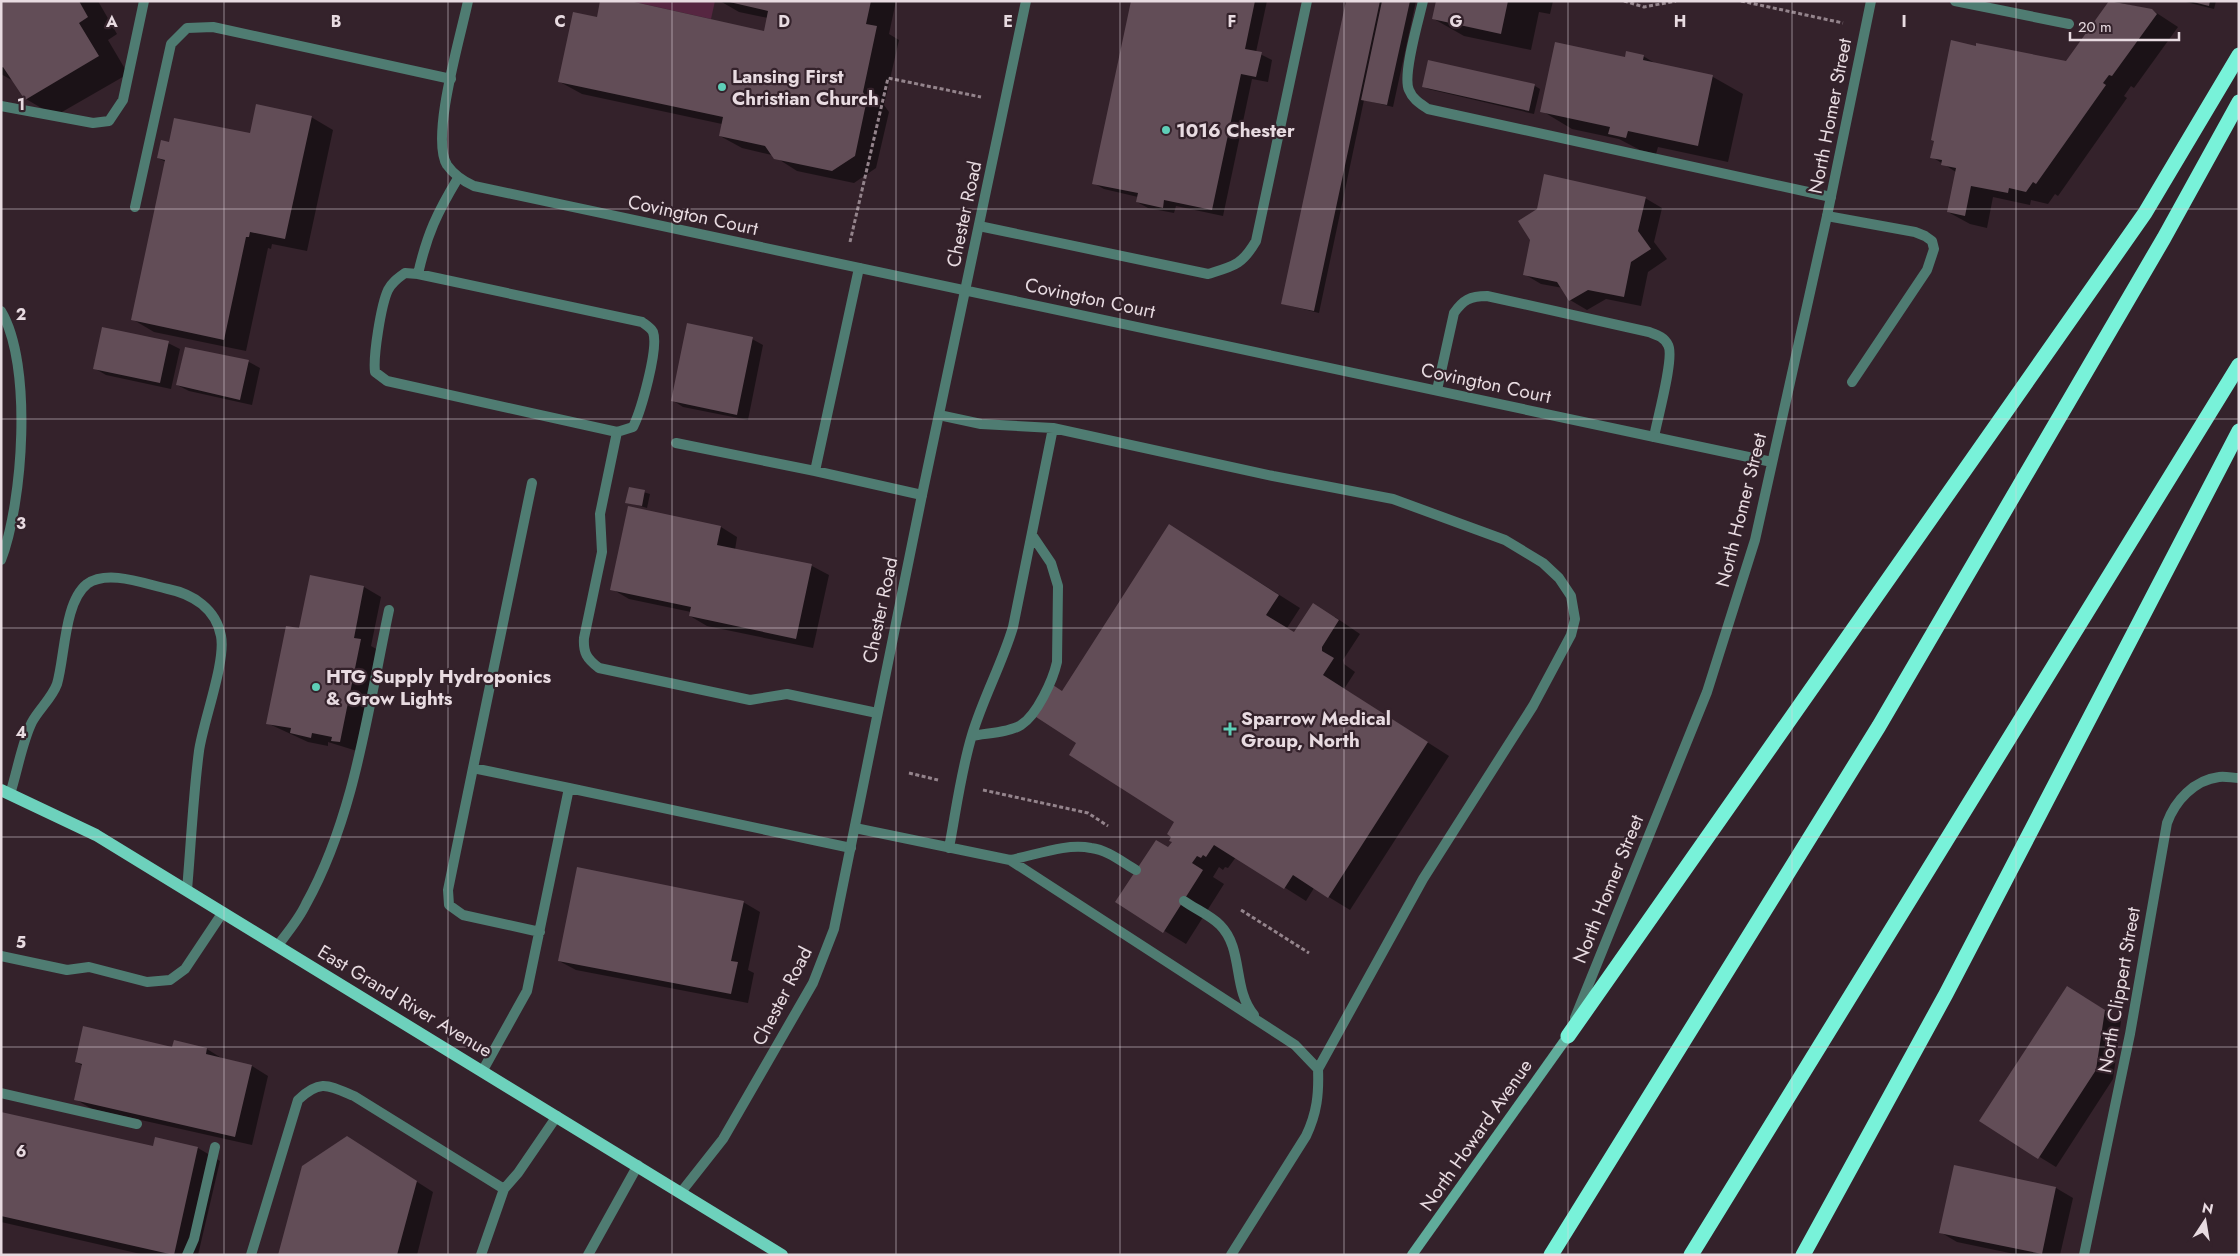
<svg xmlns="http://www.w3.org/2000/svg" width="2240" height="1256" font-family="Jost,sans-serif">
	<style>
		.green { fill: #562641 }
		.shadow { fill: #0007 }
		.building { fill: #624d57 }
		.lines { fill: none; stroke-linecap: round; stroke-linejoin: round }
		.path { stroke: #94848c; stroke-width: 3; stroke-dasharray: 4 2.5; stroke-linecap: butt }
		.lane { stroke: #4f7c72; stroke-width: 10 }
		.street { stroke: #4f7c72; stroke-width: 10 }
		.secondary { stroke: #60ac9b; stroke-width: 10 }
		.primary { stroke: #6dd1bc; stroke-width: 12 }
		.highway { stroke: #78f2d9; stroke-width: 15 }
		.grid { fill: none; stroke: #e8dbe1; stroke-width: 1; stroke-opacity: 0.55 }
		.poi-dot { fill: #5eceb7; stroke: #34222b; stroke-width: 2 }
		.labels { text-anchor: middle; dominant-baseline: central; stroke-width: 4.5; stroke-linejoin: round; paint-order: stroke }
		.poi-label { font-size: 19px; font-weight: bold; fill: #e8dbe1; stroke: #34222b; text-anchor: start }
		.street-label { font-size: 19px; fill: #e8dbe1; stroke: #34222b }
		.grid-label { font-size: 16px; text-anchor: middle; font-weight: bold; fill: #e8dbe1; stroke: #34222b; stroke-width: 4.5; stroke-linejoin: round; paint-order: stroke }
	</style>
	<rect width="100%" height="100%" fill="#34222b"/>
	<path class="green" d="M630 1H715L711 19Z"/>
	<path class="shadow" d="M1 1H98L117 34 108 40 128 74 55 116 26 99 15 82 1 74Z
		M720 1H896L889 34 899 40 884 105 889 112 876 168 854 183 797 171 772 155 742 148 720 136 722 124 582 94 560 82 598 19 765 32 768 18 739 12Z
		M1132 1H1267L1256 52 1272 60 1268 82 1252 79 1223 216 1176 206 1174 213 1148 208 1137 202 1138 197 1104 189 1093 183Z
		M1347 1H1416L1393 107 1364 100 1319 313 1283 304Z
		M1438 1H1553L1550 14 1539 12 1531 50 1464 36 1434 19Z
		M2111 1 2152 10 2178 27 2134 88 2131 86 2124 96 2127 98 2058 196 2055 194 2048 204 2031 200 2030 205 1993 197 1987 228 1970 224 1948 212 1956 172 1932 157 2067 63Z
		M2182 1H2216L2214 9Z
		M1643 56 1658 65 1713 77 1743 94 1728 162 1658 147 1656 154 1640 150 1619 139 1572 129 1542 111 1626 58Z
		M1429 61 1535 86 1540 89 1534 114 1428 89 1423 86Z
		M311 117 333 130 307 251 272 244 271 249 268 248 246 351 154 332 132 319 166 162 158 158 170 143 251 135Z
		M1645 198 1662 208 1654 242 1667 259 1648 272 1641 306 1606 299 1587 310 1570 300 1563 288 1541 284 1524 274 1538 210Z
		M752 339 763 345 748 420 683 407 672 400Z
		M168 343 180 349 171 389 106 375 94 368Z
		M185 348 249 362 260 368 252 405 189 391 177 385Z
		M630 488 650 494 647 508 627 502Z
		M721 527 737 537 735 550 812 566 829 575 813 648 707 626 690 616 691 612 629 599 612 589Z
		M1191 539 1300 608 1287 628 1295 633 1335 617 1360 634 1343 660 1344 664 1355 672 1344 689 1449 756 1350 910 1314 888 1306 901 1236 857 1228 868 1225 867 1223 870 1219 867 1213 877 1224 884 1186 944 1117 902 1169 848 1174 841 1176 821 1078 743 1063 692Z
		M311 576 364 587 381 597 371 646 378 650 357 751 328 742V746L308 742 267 723 300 629Z
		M743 902 760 912 748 970 754 973 748 1003 576 970 559 961Z
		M2084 997 2121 1021 2113 1079 2056 1167 1981 1121Z
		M173 1048 207 1049 223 1059 252 1066 268 1076 252 1145 92 1109 75 1099 83 1066 76 1062Z
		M1 1113 154 1148 156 1139 198 1148 220 1161 198 1255H145L1 1222Z
		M364 1148 433 1192 417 1255H280Z
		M1955 1166 2056 1188 2073 1198 2060 1255H2019L1957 1242 1940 1232Z"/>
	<path class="building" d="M1 1H79L88 17 79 23 99 56 25 100 3 67 1 68Z
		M600 1H630L764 31 768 11 725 1H871L866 24 877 26 863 92 867 99 855 156 832 171 774 159 765 146 719 136 723 117 558 82 573 12 597 17Z
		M1131 1H1255L1245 49 1262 52 1256 77 1241 74 1212 210 1164 200 1163 208 1136 202 1138 193 1092 184Z
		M1346 1H1380L1314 311 1281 304Z
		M1382 1H1410L1387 105 1361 100Z
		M1436 1H1508L1501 34 1432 19Z
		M2109 1 2152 9 2157 14 2112 76 2109 75 2103 83 2106 85 2036 184 2033 182 2026 192 2009 188 2008 193 1971 186 1965 216 1947 212 1956 168 1941 165 1942 160 1930 158 1934 141 1931 140 1951 40 1976 46V43L2066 61Z
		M2189 1H2210L2209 6Z
		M1555 42 1625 57 1626 51 1644 55 1643 60 1713 75 1698 146 1628 131 1626 138 1608 134 1610 127 1540 112Z
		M1428 60 1535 84 1529 111 1422 87Z
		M256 104 312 116 285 239 250 232 249 237H246L224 340 131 320 165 160 157 158 161 140 169 142 174 118 250 133Z
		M1544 174 1646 197 1638 231 1651 249 1631 262 1624 297 1588 290 1569 301 1557 282 1523 275 1530 240 1518 221 1537 209Z
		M687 323 753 337 737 415 671 401Z
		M102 327 169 341 160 383 93 369Z
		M185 347 249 360 240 400 176 385Z
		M629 487 645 490 642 506 625 503Z
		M628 506 721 526 717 545 812 564 796 639 689 616 691 607 610 590Z
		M1169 524 1279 595 1266 615 1294 632 1313 603 1339 620 1322 647V651L1334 658 1323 675 1428 742 1328 898 1293 875 1284 889 1214 845 1206 857 1203 855 1201 858 1197 856 1192 863 1203 870 1163 933 1115 902 1156 840 1168 847 1172 842 1169 841 1171 837 1167 834 1174 822 1069 755 1076 743 1033 715 1053 685 1062 691Z
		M310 575 364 586 354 638 361 639 340 742 331 741 332 737 312 733 311 738 290 733 291 728 266 724 286 626 299 628Z
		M577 867 744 901 731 961 738 962 731 994 558 961Z
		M2067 986 2105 1010 2096 1070 2038 1159 1979 1121Z
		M83 1026 172 1047 174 1040 207 1048 206 1054 252 1065 235 1137 74 1100 82 1064 75 1062Z
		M1 1112 153 1146 155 1137 198 1147 174 1255 1 1216Z
		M347 1136 417 1181 397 1255H278L302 1166Z
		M1954 1165 2056 1187 2042 1254 1939 1233Z"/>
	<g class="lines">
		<path class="path" d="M1624 1 1644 7 1676 1
			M1741 1 1843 23
			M850 242 888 78 981 97
			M909 773 938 780
			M983 790 1088 813 1108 826
			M1241 910 1309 953"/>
		<path class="lane" d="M1423 1C1419 19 1402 75 1409 90 1413 100 1421 104 1428 109L1831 197
			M1955 1 2069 24
			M1 106 93 123 109 121 123 100 144 1
			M135 207 171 44 187 28 213 27 451 79
			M1827 216 1915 232 1925 236 1932 241 1934 249 1927 270 1852 382
			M979 226 1208 274C1234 266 1242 265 1256 241L1307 1
			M405 273 418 274 642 322C646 325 651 328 653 332 659 348 641 411 633 427L617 432 387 381 375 372C373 356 381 305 388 290 392 282 398 278 405 273Z
			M418 274C427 234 437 213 458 178
			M1437 390 1454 313C1463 300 1470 296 1487 296L1649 332C1657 335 1664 337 1668 345 1675 356 1657 420 1654 437
			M939 415 981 424 1053 428 1273 476 1393 499 1505 540 1543 563 1559 578 1571 596 1575 619 1571 635 1533 706 1423 879 1318 1069
			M617 432 600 514 602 552 584 638C583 653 587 659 599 668L750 700 787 694 877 713
			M676 443 815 471 859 268
			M815 471 922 495
			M972 736C986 733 1008 733 1021 725 1037 715 1053 680 1057 662L1058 586 1051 563 1032 535
			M473 768 532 483
			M10 794C17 773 22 742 32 722 39 709 52 698 57 684 65 657 64 602 87 584 108 569 145 584 168 589 193 594 216 609 221 636 226 662 203 722 199 751 193 797 191 844 187 890
			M855 828 1010 860 1295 1045 1318 1069C1319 1094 1317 1113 1306 1136L1231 1255
			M949 848C956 811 961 771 972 735 983 698 1002 664 1013 627L1053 428
			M1010 860C1036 855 1066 843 1091 848 1108 850 1122 862 1136 870
			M1184 901C1195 909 1210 915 1220 925 1244 949 1232 989 1254 1015
			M540 932 463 915 449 905 448 890 473 768 569 788
			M278 945C288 932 299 919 306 904 355 816 368 708 389 610
			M1 956 67 970 89 967 147 982 170 980 185 969 223 912
			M483 1070 527 991 569 788 851 848
			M1 1093 137 1124
			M187 1255 194 1239 215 1147
			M251 1255 298 1100C320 1079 328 1085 354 1096L504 1189
			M481 1255 504 1189 518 1173 557 1116
			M588 1255 638 1165"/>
		<path class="street" d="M468 1C461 35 430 138 447 165 454 175 463 181 474 186L1772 462
			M1 311C33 364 23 503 1 560
			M1575 1018 1707 692 1755 540 1827 216 1871 1
			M682 1191 723 1139 813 983 834 929 922 495 1026 1
			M2084 1255 2130 1034 2167 823C2175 801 2194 780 2219 777 2225 776 2233 778 2239 778"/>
		<path class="secondary" d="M1412 1255 1568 1036"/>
		<path class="primary" d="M1 790 96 835 782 1255"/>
		<path class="highway" d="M1568 1036 2145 213 2239 55
			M1551 1255 1879 726 2164 238 2239 102
			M1691 1255 2239 365
			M1803 1255 1946 994 2239 431"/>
	</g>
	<path class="grid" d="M224 1V1255M448 1V1255M672 1V1255M896 1V1255M1120 1V1255M1344 1V1255M1568 1V1255M1792 1V1255M2016 1V1255M1 209H2239M1 419H2239M1 628H2239M1 837H2239M1 1047H2239"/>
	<g class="poi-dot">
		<circle cx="722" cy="87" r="5"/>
		<circle cx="1166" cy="130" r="5"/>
		<circle cx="316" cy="687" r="5"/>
		<path d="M1227.5 721.5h5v5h5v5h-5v5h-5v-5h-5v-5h5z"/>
	</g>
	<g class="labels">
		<g class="poi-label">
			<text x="732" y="76">Lansing First<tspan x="732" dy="22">Christian Church</tspan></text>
			<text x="1176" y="130">1016 Chester</text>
			<text x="326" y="676">HTG Supply Hydroponics<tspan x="326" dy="22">&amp; Grow Lights</tspan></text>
			<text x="1241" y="718">Sparrow Medical<tspan x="1241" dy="22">Group, North</tspan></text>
		</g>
		<g class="street-label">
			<text transform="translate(1830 116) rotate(-79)">North Homer Street</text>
			<text transform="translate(964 214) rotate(-78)">Chester Road</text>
			<text transform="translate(693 215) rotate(12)">Covington Court</text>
			<text transform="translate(1090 298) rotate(12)">Covington Court</text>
			<text transform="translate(1486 383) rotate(12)">Covington Court</text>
			<text transform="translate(1741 510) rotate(-76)">North Homer Street</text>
			<text transform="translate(880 610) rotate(-78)">Chester Road</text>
			<text transform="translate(1608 889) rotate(-68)">North Homer Street</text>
			<text transform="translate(2119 990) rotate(-80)">North Clippert Street</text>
			<text transform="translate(782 996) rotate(-63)">Chester Road</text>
			<text transform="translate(405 1001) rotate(31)">East Grand River Avenue</text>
			<text transform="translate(1476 1135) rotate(-55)">North Howard Avenue</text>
		</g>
	</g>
	<g class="grid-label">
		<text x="112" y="27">A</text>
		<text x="336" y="27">B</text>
		<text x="560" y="27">C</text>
		<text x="784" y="27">D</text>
		<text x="1008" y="27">E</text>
		<text x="1232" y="27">F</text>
		<text x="1456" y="27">G</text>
		<text x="1680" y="27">H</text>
		<text x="1904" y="27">I</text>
		<text x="21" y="110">1</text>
		<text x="21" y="320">2</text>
		<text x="21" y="529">3</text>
		<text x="21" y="738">4</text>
		<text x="21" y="948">5</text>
		<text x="21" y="1157">6</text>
	</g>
	<rect width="2240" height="1256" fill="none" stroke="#e8dbe1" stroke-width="5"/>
	<g transform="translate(2205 1221) rotate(12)" stroke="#34222b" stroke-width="4" paint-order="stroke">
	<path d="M0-4L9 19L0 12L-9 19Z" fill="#e8dbe1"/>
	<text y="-8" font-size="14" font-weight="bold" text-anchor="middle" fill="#e8dbe1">N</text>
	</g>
	<path d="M2070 32v8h109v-8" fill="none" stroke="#e8dbe1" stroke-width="2.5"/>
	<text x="2078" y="32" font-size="15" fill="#e8dbe1" stroke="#34222b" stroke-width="4" paint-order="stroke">20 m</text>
</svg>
